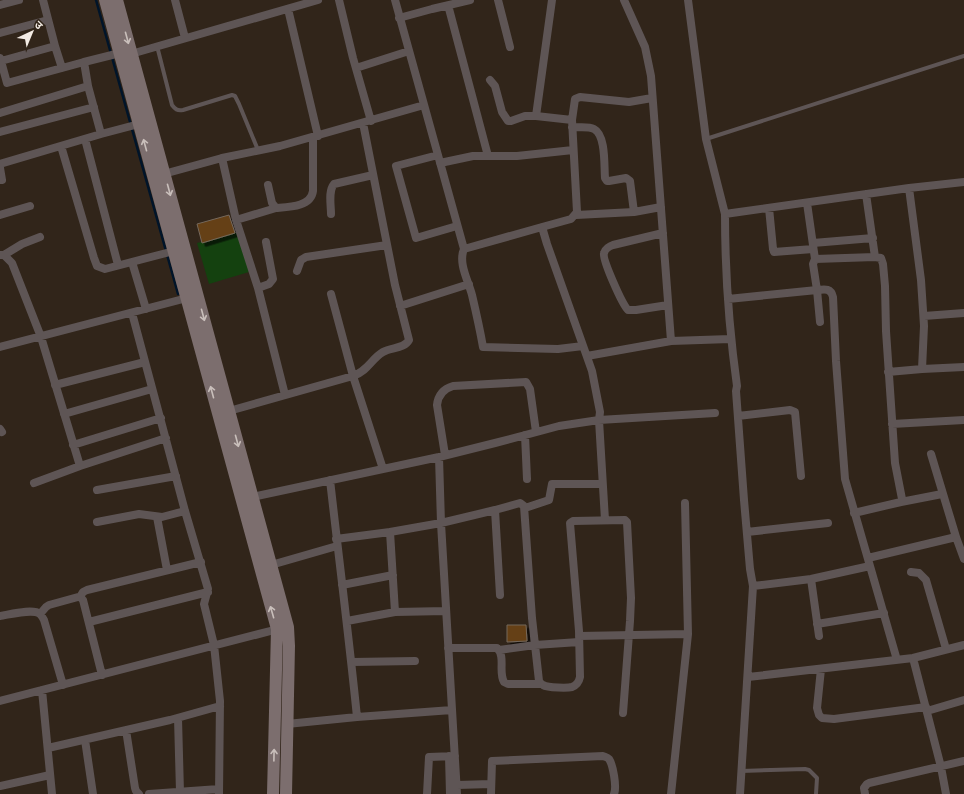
<svg xmlns="http://www.w3.org/2000/svg" width="964" height="794" font-family="'Archivo Narrow','Noto Sans Devanagari',sans-serif">
	<style>
		.green { fill: #14410f }
		.lines { fill: none; stroke-linecap: round; stroke-linejoin: round }
		.stream { stroke: #001429; stroke-width: 2.5 }
		.building { fill: #653f14; stroke: #75685b; filter: url(#shadow) }
		.lane { stroke: #5e5555; stroke-width: 4 }
		.street { stroke: #5e5555; stroke-width: 8 }
		.secondary { stroke: #7c6e6e; stroke-width: 12 }
		.oneway { stroke: #c9bfbb }
	</style>
	<defs>
		<filter id="shadow"><feDropShadow dx="3.5" dy="3.5" stdDeviation="0" flood-color="#0009"/></filter>
	</defs>
	<rect width="100%" height="100%" fill="#31251a"/>
	<path class="green" d="M238 232 249 272 209 284 197 243Z"/>
	<g class="lines">
		<path class="stream" d="M96 0 178 294"/>
	</g>
	<path class="building" d="M229 215 235 233 202 243 197 224Z
		M507 625H526L527 641 507 642Z"/>
	<g class="lines">
		<path class="lane" d="M157 46 172 105C175 109 177 111 183 110L232 95 235 96 239 104 258 150
			M706 139 964 56
			M741 771 805 769 809 770 817 778 816 794"/>
		<path class="street" d="M175 0 185 38
			M339 0 353 58 371 121
			M395 0 464 249
			M498 0 510 47
			M624 0 645 47 651 76 671 341
			M688 0 706 139 725 214 909 188
			M0 5 19 0
			M448 5 488 156
			M288 9 318 136
			M399 18 432 9 470 0
			M0 33 48 20
			M55 46 62 68
			M131 54 318 0
			M0 58 1 61 55 46 43 0
			M84 62 120 53
			M356 68 409 51
			M490 80 495 86 502 112 508 121H511L525 116H536L572 120
			M88 86 101 134 139 124
			M0 113 88 86 84 62 7 83 1 61
			M536 116 552 0
			M572 127C579 128 588 126 594 129 606 135 604 166 605 178L607 181H609L626 178 630 181 634 212
			M0 132 94 107
			M85 139 118 265
			M61 146 94 258 97 266 105 269 174 251
			M438 155 396 166 416 238 457 226
			M222 158 236 220 258 288 285 395
			M440 163 473 156H517L573 150
			M0 164 101 134
			M0 168 2 180H0
			M160 175 222 158 280 146 424 105
			M964 182 909 188 921 280 924 326 922 369 964 367
			M268 185 272 203 276 208C288 207 311 207 313 191V137
			M807 203 815 259 813 264 817 290C825 289 831 288 833 297L836 361 845 479 897 660
			M769 208 773 249 774 252 813 249
			M331 214C331 205 328 191 334 184L373 175
			M725 214C725 272 729 329 737 386L736 391 744 500 750 569 753 586 740 794
			M0 215 30 206
			M576 215 634 212 661 207
			M236 220 276 208
			M542 227 571 219 577 212 572 120 575 99 580 97 629 102 652 98
			M663 233 613 245C610 246 605 249 604 253 602 259 622 304 628 310H636L668 305
			M813 243 873 238
			M0 255H4L12 263 41 337 80 466
			M4 255 22 244 40 237
			M815 259 875 257
			M132 262 146 309
			M297 271 301 260 306 257 387 245
			M258 288 269 284 273 279 266 242
			M331 294 353 376 383 469
			M728 299 817 290 820 322
			M400 306 469 284
			M132 313 185 511 208 589 204 604 214 645 220 701 219 794
			M924 316 964 313
			M583 346 558 349 483 347C480 330 476 312 472 295 468 280 458 263 464 249L542 227 547 244 592 371 600 412 599 420 605 520
			M0 347 187 298
			M587 356 671 341 730 339
			M888 372 922 369
			M55 385 145 362
			M229 411 353 376C369 370 371 359 383 352 392 347 404 349 409 340L395 285 363 123
			M64 414 152 389
			M738 416 790 410 795 412 801 476
			M892 424 964 420
			M0 429 2 432
			M525 435 527 479
			M73 445 161 418
			M445 455 437 405C438 395 443 389 453 386L526 382 530 389 536 432
			M439 457 441 523 457 794
			M330 480C339 559 349 638 357 717
			M34 483 80 466 166 438
			M97 490 176 476
			M248 498 439 457 495 443 559 426 599 420 715 413
			M901 502 942 494
			M525 508 549 500 552 484H602
			M495 510 520 503 524 506 532 618 539 681C540 683 541 684 543 685 548 688 568 688 572 687 577 685 579 682 580 677L579 631 570 523 573 521 625 520 627 522 631 598 630 621 623 713
			M854 513 901 502 902 499 895 463 886 331 885 286 883 264 881 258 875 257 866 194
			M157 517 167 570
			M97 522 139 514 162 517 185 511
			M390 532 441 523 495 510 500 595
			M747 532 828 523
			M956 537 964 559
			M336 539 390 532 395 612 347 621
			M868 558 956 537 931 454
			M271 565 337 546
			M911 572 919 573 926 580 946 649
			M811 579 819 636
			M342 585 393 575
			M753 586 811 579 870 566
			M80 597 83 592 87 590 201 562
			M395 612 446 611
			M40 614 46 607 49 605 78 597H80L83 600 102 675
			M0 616C8 615 33 608 40 614 42 616 43 618 44 620L63 685
			M89 622 208 592
			M817 624 884 613
			M579 636 688 634
			M448 648H497C506 657 498 672 504 682L508 684H541
			M499 650 535 645 579 642
			M913 658 941 767 946 794
			M352 662 415 661
			M821 669 817 708 819 715 822 718 834 719 926 707
			M748 677 913 658 964 645
			M42 690 52 794
			M0 701 282 628
			M927 711 964 700
			M178 718 180 792
			M287 724 357 717 452 710
			M126 730 135 788 136 791 139 794
			M85 740 93 794
			M48 748 170 720 220 706
			M449 756 450 794
			M457 785 491 784
			M0 786 50 775
			M149 794 219 789
			M427 794 429 757 455 756
			M491 794 492 761 603 756C605 757 607 757 609 759 613 765 617 787 614 794
			M671 794 688 634 685 503
			M865 794 864 788 867 784 869 783 964 761"/>
		<path class="secondary" d="M105 0 277 629 273 794
			M117 0 288 627 289 646 286 794"/>
	</g>
	<defs><path id="oneway-shaft" d="M-6 0H5M1.5-3L5.5 0L1.5 3" fill="none" stroke-width="1.6" stroke-linecap="round" stroke-linejoin="round"/></defs>
	<g class="oneway">
		<use href="#oneway-shaft" transform="translate(127 38) rotate(75)"/>
		<use href="#oneway-shaft" transform="translate(145 145) rotate(-105)"/>
		<use href="#oneway-shaft" transform="translate(169 190) rotate(75)"/>
		<use href="#oneway-shaft" transform="translate(203 315) rotate(75)"/>
		<use href="#oneway-shaft" transform="translate(212 392) rotate(-105)"/>
		<use href="#oneway-shaft" transform="translate(237 441) rotate(75)"/>
		<use href="#oneway-shaft" transform="translate(272 612) rotate(-106)"/>
		<use href="#oneway-shaft" transform="translate(274 755) rotate(-89)"/>
	</g>
	<g transform="translate(32 32) rotate(44)" stroke="#31251a" stroke-width="3" paint-order="stroke">
	<path d="M0-3L7 15L0 10L-7 15Z" fill="#f3ebe4"/>
	<text y="-6" font-size="11" font-weight="bold" text-anchor="middle" fill="#f3ebe4">उ</text>
	</g>
</svg>
